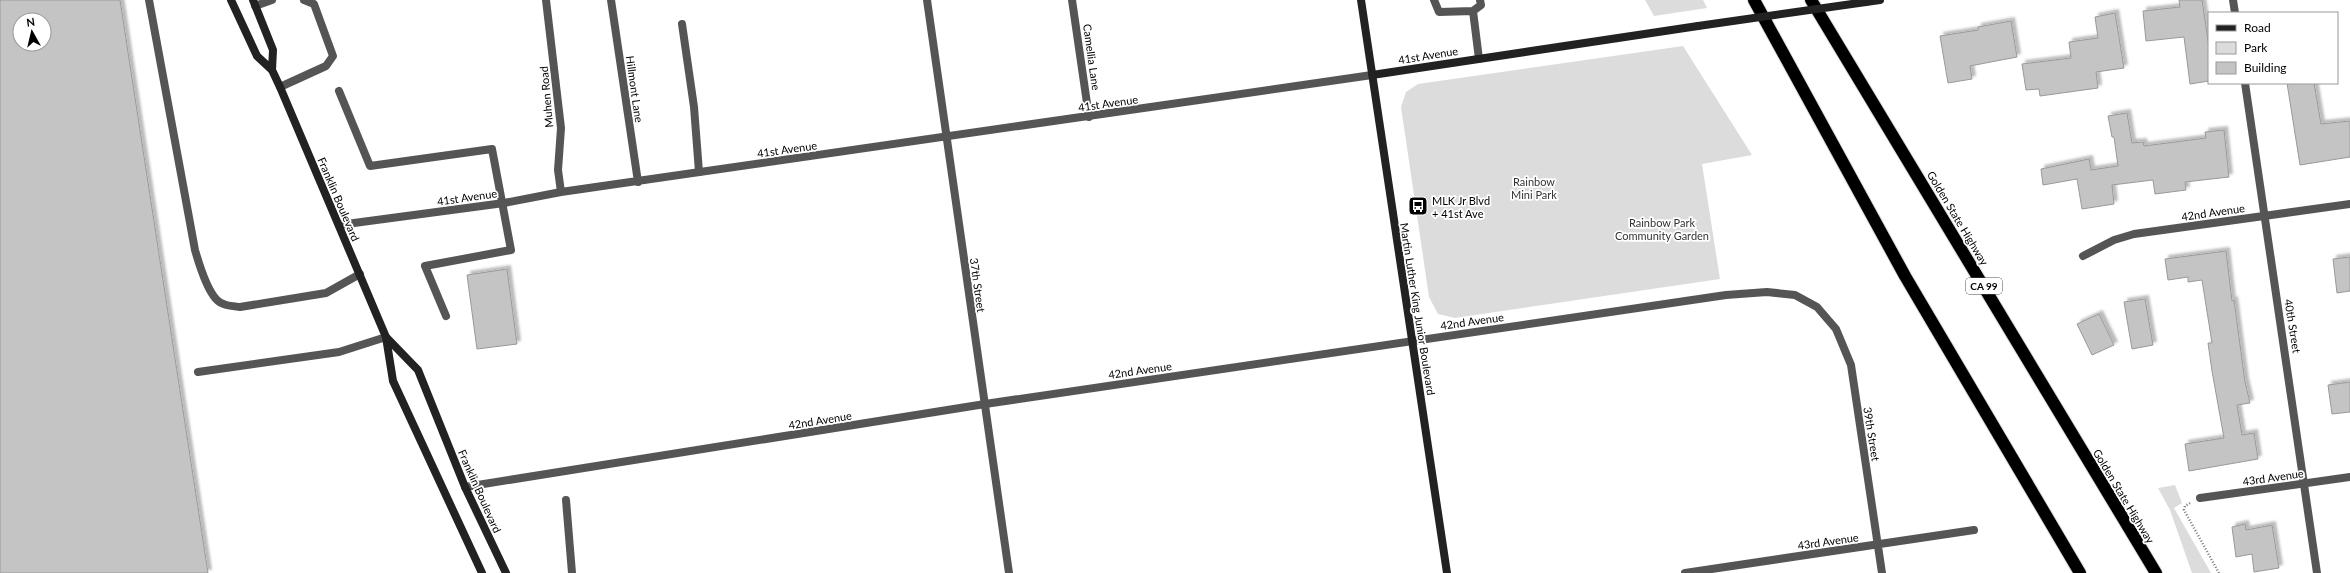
<svg xmlns="http://www.w3.org/2000/svg" width="2350" height="573" font-family="Lato,sans-serif">
	<style>
		.green { fill: #dcdcdc }
		.building { fill: #c4c4c4; stroke: #999; fill-rule: evenodd; filter: url(#shadow) }
		.lines { fill: none; stroke-linecap: round; stroke-linejoin: round }
		.highway-casing { stroke: #dbdbdb; stroke-width: 14 }
		.path { stroke: #777; stroke-width: 2.5; stroke-dasharray: 1 2; stroke-linecap: butt }
		.lane { stroke: #555; stroke-width: 8 }
		.street { stroke: #555; stroke-width: 8 }
		.secondary { stroke: #222; stroke-width: 8 }
		.highway { stroke: #000; stroke-width: 12 }
		.secondary-bridge { stroke: #222; stroke-width: 8 }
		.labels { text-anchor: middle; dominant-baseline: central; stroke-width: 3.5; stroke-linejoin: round; paint-order: stroke }
		.shield { fill: #fff; stroke: #4c4c4c; stroke-width: 1 }
		.shield-label { font-size: 10px; font-weight: bold; fill: #000 }
		.street-label { font-size: 11px; fill: #000; stroke: #fff }
		.park-label { font-size: 11px; fill: #333; stroke: #fff }
		.poi-label { font-size: 11px; fill: #000; stroke: #fff; text-anchor: start }
	</style>
	<defs>
		<filter id="shadow"><feDropShadow dx="3.5" dy="-3.5" stdDeviation="1" flood-color="#0004"/></filter>
	</defs>
	<rect width="100%" height="100%" fill="#fff"/>
	<path class="green" d="M1645 0H1703L1707 8 1654 16Z
		M1683 46 1752 155 1702 164 1720 279 1455 318 1438 314 1429 297 1401 107 1406 92 1418 84Z
		M2175 485 2182 503 2174 508 2211 573H2192L2170 510 2158 488Z"/>
	<path class="building" d="M0 0H120L208 573H0ZM20 20H44V44H20Z
		M2179 0H2202L2209 47V81L2190 84 2184 37 2146 41 2143 11 2180 7Z
		M2115 13 2124 68 2096 72 2098 88 2040 96 2039 89 2026 90 2022 64 2071 58 2069 42 2098 38 2095 17Z
		M2011 21 2017 57 1970 66 1972 79 1948 83 1940 36 1978 30V27Z
		M2287 83H2314L2321 124 2350 121V157L2300 165Z
		M2127 113 2132 143 2143 142 2144 146 2206 138 2205 132 2224 130 2229 177 2185 182 2186 190 2155 194 2153 180 2112 185 2114 204 2082 209 2077 179 2043 185 2041 169 2089 159 2091 170 2118 166 2114 137H2112L2108 116Z
		M2226 251 2232 301 2234 300 2245 382 2250 403 2237 405 2242 435 2254 433 2258 459 2189 471 2185 444 2224 438 2212 371 2208 343H2212L2202 280 2188 282V277L2168 280 2165 259Z
		M2350 257V291L2337 293 2333 259Z
		M507 269 517 344 477 349 467 275Z
		M2145 299 2153 345 2132 349 2124 302Z
		M2099 314 2114 345 2092 355 2077 324Z
		M2350 382V412L2332 414 2328 385Z
		M2245 524 2246 530 2272 525 2279 568 2254 572 2252 554 2236 557 2232 527Z"/>
	<g class="lines">
		<defs>
			<path id="highway" d="M1754 0 1905 276 2080 573
				M1811 0 2156 573"/>
		</defs>
		<use href="#highway" class="highway-casing"/>
		<path class="path" d="M2190 503 2185 506 2184 510 2219 573"/>
		<path class="lane" d="M149 0 195 250C199 264 206 288 216 299 222 306 232 306 240 307L326 293 360 274
			M1434 0 1439 12 1473 11 1481 5 1480 0
			M255 6 272 0
			M1473 11 1479 59
			M682 24 694 107 699 172
			M280 87 326 66 333 56 314 4 304 0
			M339 91 370 166 492 149 511 250 425 266 446 316
			M198 372 339 352 386 337
			M566 500 572 573"/>
		<path class="street" d="M546 0 561 128 558 170 561 192
			M611 0 638 182
			M927 0 1009 573
			M1072 0 1089 117
			M2233 0 2235 13
			M2245 83 2317 573
			M339 225 504 203 561 192 1372 75
			M2083 256 2114 240 2134 234 2350 204
			M465 487 985 404 1726 295 1767 292 1795 295 1817 307 1836 329 1851 365 1882 573
			M2200 498 2350 477
			M1685 573 1974 530"/>
		<path class="secondary" d="M231 0 257 56 272 70 280 87 386 337 393 381 482 573
			M253 0 273 50 272 70
			M1361 0 1447 573
			M1866 2 1880 0
			M1372 75 1698 26
			M386 337 418 370 465 487 506 573"/>
		<use href="#highway" class="highway"/>
		<path class="secondary-bridge" d="M1698 26 1866 2"/>
	</g>
	<defs>
		<symbol id="bus-square" viewBox="-11 -11 22 22"><rect x="-9" y="-9" width="18" height="18" rx="4" fill="#000" stroke="#fff"/><path d="M-5-6H5V4H4V6H2V4H-2V6H-4V4H-5ZM-3.5-4V0h7V-4ZM-3.5 1.2v1.5H-2V1.2ZM2 1.2v1.5H3.5V1.2Z" fill="#fff"/></symbol>
	</defs>
	<g fill-rule="evenodd">
		<use href="#bus-square" x="1407" y="195" width="22" height="22"/>
	</g>
	<g class="labels">
		<rect class="shield" x="1966" y="278" width="36" height="16" rx="3"/>
		<g class="shield-label">
			<text x="1984" y="286">CA 99</text>
		</g>
		<g class="street-label">
			<text transform="translate(1428 55) rotate(-9)">41st Avenue</text>
			<text transform="translate(1092 57) rotate(82)">Camellia Lane</text>
			<text transform="translate(635 89) rotate(82)">Hillmont Lane</text>
			<text transform="translate(546 97) rotate(-95)">Muhen Road</text>
			<text transform="translate(1108 103) rotate(-8)">41st Avenue</text>
			<text transform="translate(787 149) rotate(-8)">41st Avenue</text>
			<text transform="translate(467 197) rotate(-8)">41st Avenue</text>
			<text transform="translate(339 199) rotate(67)">Franklin Boulevard</text>
			<text transform="translate(2213 212) rotate(-8)">42nd Avenue</text>
			<text transform="translate(1958 218) rotate(59)">Golden State Highway</text>
			<text transform="translate(978 285) rotate(82)">37th Street</text>
			<text transform="translate(1418 309) rotate(81)">Martin Luther King Junior Boulevard</text>
			<text transform="translate(1472 321) rotate(-8)">42nd Avenue</text>
			<text transform="translate(2293 326) rotate(81)">40th Street</text>
			<text transform="translate(1140 370) rotate(-8)">42nd Avenue</text>
			<text transform="translate(820 420) rotate(-9)">42nd Avenue</text>
			<text transform="translate(1872 434) rotate(81)">39th Street</text>
			<text transform="translate(2273 477) rotate(-8)">43rd Avenue</text>
			<text transform="translate(480 491) rotate(66)">Franklin Boulevard</text>
			<text transform="translate(2124 496) rotate(59)">Golden State Highway</text>
			<text transform="translate(1828 541) rotate(-8)">43rd Avenue</text>
		</g>
		<g class="park-label">
			<text x="1534" y="181">Rainbow<tspan x="1534" dy="13">Mini Park</tspan></text>
			<text x="1662" y="222">Rainbow Park<tspan x="1662" dy="13">Community Garden</tspan></text>
		</g>
		<g class="poi-label">
			<text x="1432" y="200">MLK Jr Blvd<tspan x="1432" dy="13">+ 41st Ave</tspan></text>
		</g>
	</g>
	<rect x="2208" y="12" width="130" height="72" fill="#ffffff" stroke="#999999"/>
	<rect x="2216" y="25" width="20" height="6" fill="#222222" stroke="#999999"/>
	<text x="2244" y="32" font-size="12" fill="#000000">Road</text>
	<rect x="2216" y="42" width="20" height="12" fill="#dcdcdc" stroke="#999999"/>
	<text x="2244" y="52" font-size="12" fill="#000000">Park</text>
	<rect x="2216" y="62" width="20" height="12" fill="#c4c4c4" stroke="#999999"/>
	<text x="2244" y="72" font-size="12" fill="#000000">Building</text>
	<g transform="translate(32 32) rotate(352)"><circle r="19" fill="#ffffff" stroke="#999999"/>
	<path d="M0-3L7 15L0 10L-7 15Z" fill="#000000"/>
	<text y="-6" font-size="11" font-weight="bold" text-anchor="middle" fill="#000000">N</text>
	</g>
</svg>
